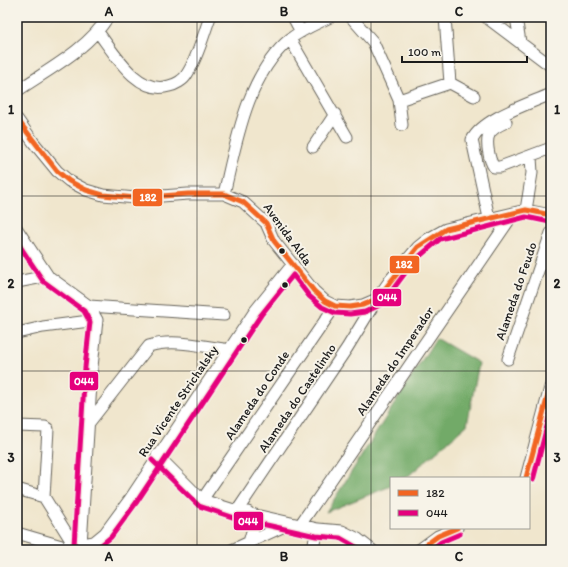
<svg xmlns="http://www.w3.org/2000/svg" width="568" height="567" font-family="Itim,sans-serif">
	<style>
		.forest { fill: #72aa68; stroke: #476342 }
		.lines { fill: none; stroke-linecap: round; stroke-linejoin: round }
		.minor-casing { stroke: #66635a; stroke-width: 13 }
		.minor { stroke: #fff; stroke-width: 11 }
		.bus-1-casing { stroke: #f7f3e8; stroke-width: 8 }
		.bus-2-casing { stroke: #f7f3e8; stroke-width: 8 }
		.bus-1 { stroke: #f26522; stroke-width: 5 }
		.bus-2 { stroke: #e5007d; stroke-width: 5 }
		.grid { fill: none; stroke: #1c1c1c; stroke-width: 1; stroke-opacity: 0.55 }
		.bus-dot { fill: #1c1c1c; stroke: #f7f3e8; stroke-width: 1.5 }
		.labels { text-anchor: middle; dominant-baseline: central; stroke-width: 4; stroke-linejoin: round; paint-order: stroke }
		.street-label { font-size: 13px; fill: #1c1c1c; stroke: #f7f3e8 }
		.line-badge { stroke: #f7f3e8; stroke-width: 1.5 }
		.badge-label { font-size: 11px; text-anchor: middle; font-weight: bold; fill: #fff }
		.neatline { fill: none; stroke: #1c1c1c; stroke-width: 1.5 }
		.grid-label { font-size: 13px; text-anchor: middle; font-weight: bold; fill: #1c1c1c }
	</style>
	<rect width="100%" height="100%" fill="#f7f3e8"/>
	<filter id="ink" filterUnits="userSpaceOnUse"><feTurbulence type="fractalNoise" baseFrequency=".025" numOctaves="2"/><feDisplacementMap in="SourceGraphic" scale="8" xChannelSelector="R" yChannelSelector="G"/><feConvolveMatrix kernelMatrix="1 2 1 2 8 2 1 2 1" color-interpolation-filters="sRGB"/></filter>
	<filter id="wash" filterUnits="userSpaceOnUse"><feTurbulence type="fractalNoise" baseFrequency=".012" numOctaves="4" result="noise"/><feDisplacementMap in="SourceGraphic" scale="16" xChannelSelector="R" yChannelSelector="G"/><feGaussianBlur stdDeviation="0.9" result="paint"/><feColorMatrix in="noise" values="0 0 0 0 0 0 0 0 0 0 0 0 0 0 0 0 0 1.4 0 .05"/><feComposite in="paint" operator="in"/></filter>
	<g filter="url(#wash)">
		<rect width="100%" height="100%" fill="#f0e6cd"/>
		<path class="forest" d="M436 338 479 363 467 425 406 478H391V486L326 512Z"/>
	</g>
	<g filter="url(#ink)">
		<g class="lines">
			<defs>
				<path id="minor" d="M293 17 301 32
					M351 17 373 42 399 100 402 125
					M445 17 450 83
					M486 17 551 66
					M516 17 520 42
					M494 22 508 17
					M98 32C114 53 138 96 169 86 175 85 184 80 187 74 198 57 203 36 210 17
					M290 39 347 137
					M17 91C49 69 87 50 108 17
					M399 100 450 83 474 96
					M17 119 34 143 57 171 69 181 86 190 103 195 136 198 188 194H224L243 202 266 223 274 241 314 291 325 301 335 306 350 307 363 305 377 299 391 279 418 247 428 239 446 229 526 210 551 215
					M506 122C500 125 494 127 490 133 485 140 489 160 494 167H500L551 148
					M313 147 335 114
					M224 194C236 143 247 75 290 39 301 30 316 24 330 17
					M526 210 532 173 531 157
					M489 218 472 140C483 118 529 104 551 94
					M17 229 48 276 89 306 97 320 92 367 81 545
					M17 282 48 276
					M89 306 224 315
					M17 333 43 327 97 320
					M508 359 551 233
					M88 424 149 346C174 338 204 347 230 350
					M17 426 45 427 48 429 44 497
					M157 455 202 500 237 511 318 529 342 531 358 539 372 550
					M526 478 551 384
					M17 489 44 497 77 550
					M202 500 335 306
					M237 511 347 348 377 299
					M248 512 253 528 249 542
					M300 525 514 213
					M17 533 65 547 94 542 105 533 130 499 255 311 293 264
					M232 550 291 523
					M312 550 318 529
					M419 550 438 536 457 528"/>
			</defs>
			<use href="#minor" class="minor-casing"/>
			<use href="#minor" class="minor"/>
			<defs>
				<path id="bus-1" d="M17 119 57 171 69 181 86 190 103 195 136 198 188 194H224L243 202 266 223 274 241 314 291 325 301 335 306 350 307 363 305 377 299 418 247 446 229 526 210 551 215
					M526 478 551 384
					M419 550 438 536 457 528"/>
				<path id="bus-2" d="M17 242 43 281 84 311 90 322 85 367 74 545 76 550
					M152 460 199 506 235 518 316 536 340 538 361 550
					M533 480 551 411
					M90 550 98 548 111 537 136 503 261 315 293 275 309 296 322 307 335 313 350 314 365 312 382 304 414 261 440 239 526 217 550 222
					M431 550 441 542 460 534"/>
			</defs>
			<use href="#bus-1" class="bus-1-casing"/>
			<use href="#bus-2" class="bus-2-casing"/>
			<use href="#bus-1" class="bus-1"/>
			<use href="#bus-2" class="bus-2"/>
		</g>
	</g>
	<path class="grid" d="M197 17V550M371 17V550M17 196H551M17 371H551"/>
	<g class="bus-dot">
		<circle cx="282" cy="251" r="3.5"/>
		<circle cx="285" cy="285" r="3.5"/>
		<circle cx="244" cy="340" r="3.5"/>
	</g>
	<g class="labels">
		<g class="street-label">
			<text transform="translate(288 234) rotate(54)">Avenida Alda</text>
			<text transform="translate(516 291) rotate(-71)">Alameda do Feudo</text>
			<text transform="translate(395 361) rotate(-56)">Alameda do Imperador</text>
			<text transform="translate(257 395) rotate(-56)">Alameda do Conde</text>
			<text transform="translate(297 398) rotate(-56)">Alameda do Castelinho</text>
			<text transform="translate(178 401) rotate(-56)">Rua Vicente Strichalsky</text>
		</g>
	</g>
	<g class="line-badge">
		<rect x="132" y="188" width="31" height="19" rx="4" fill="#f26522"/>
		<rect x="389" y="255" width="31" height="19" rx="4" fill="#f26522"/>
		<rect x="372" y="288" width="30" height="19" rx="4" fill="#e5007d"/>
		<rect x="69" y="371" width="30" height="20" rx="4" fill="#e5007d"/>
		<rect x="233" y="511" width="31" height="20" rx="4" fill="#e5007d"/>
	</g>
	<g class="badge-label">
		<text x="148" y="201">182</text>
		<text x="404" y="268">182</text>
		<text x="387" y="301">044</text>
		<text x="84" y="385">044</text>
		<text x="248" y="525">044</text>
	</g>
	<rect width="568" height="567" fill="none" stroke="#f7f3e8" stroke-width="44"/>
	<rect x="390" y="477" width="140" height="52" fill="#f7f3e8" stroke="#9f9d96"/>
	<rect x="398" y="490" width="20" height="6" fill="#f26522" stroke="#9f9d96"/>
	<text x="426" y="497" font-size="12" fill="#1c1c1c">182</text>
	<rect x="398" y="510" width="20" height="6" fill="#e5007d" stroke="#9f9d96"/>
	<text x="426" y="517" font-size="12" fill="#1c1c1c">044</text>
	<path d="M402 56v6h125v-6" fill="none" stroke="#1c1c1c" stroke-width="2"/>
	<text x="408" y="56" font-size="12" fill="#1c1c1c" stroke="#f7f3e8" stroke-width="3" paint-order="stroke">100 m</text>
	<rect x="22" y="22" width="524" height="523" class="neatline"/>
	<g class="grid-label">
		<text x="109" y="16">A</text>
		<text x="284" y="16">B</text>
		<text x="459" y="16">C</text>
		<text x="11" y="114">1</text>
		<text x="557" y="114">1</text>
		<text x="11" y="288">2</text>
		<text x="557" y="288">2</text>
		<text x="11" y="462">3</text>
		<text x="557" y="462">3</text>
		<text x="109" y="561">A</text>
		<text x="284" y="561">B</text>
		<text x="459" y="561">C</text>
	</g>
</svg>
